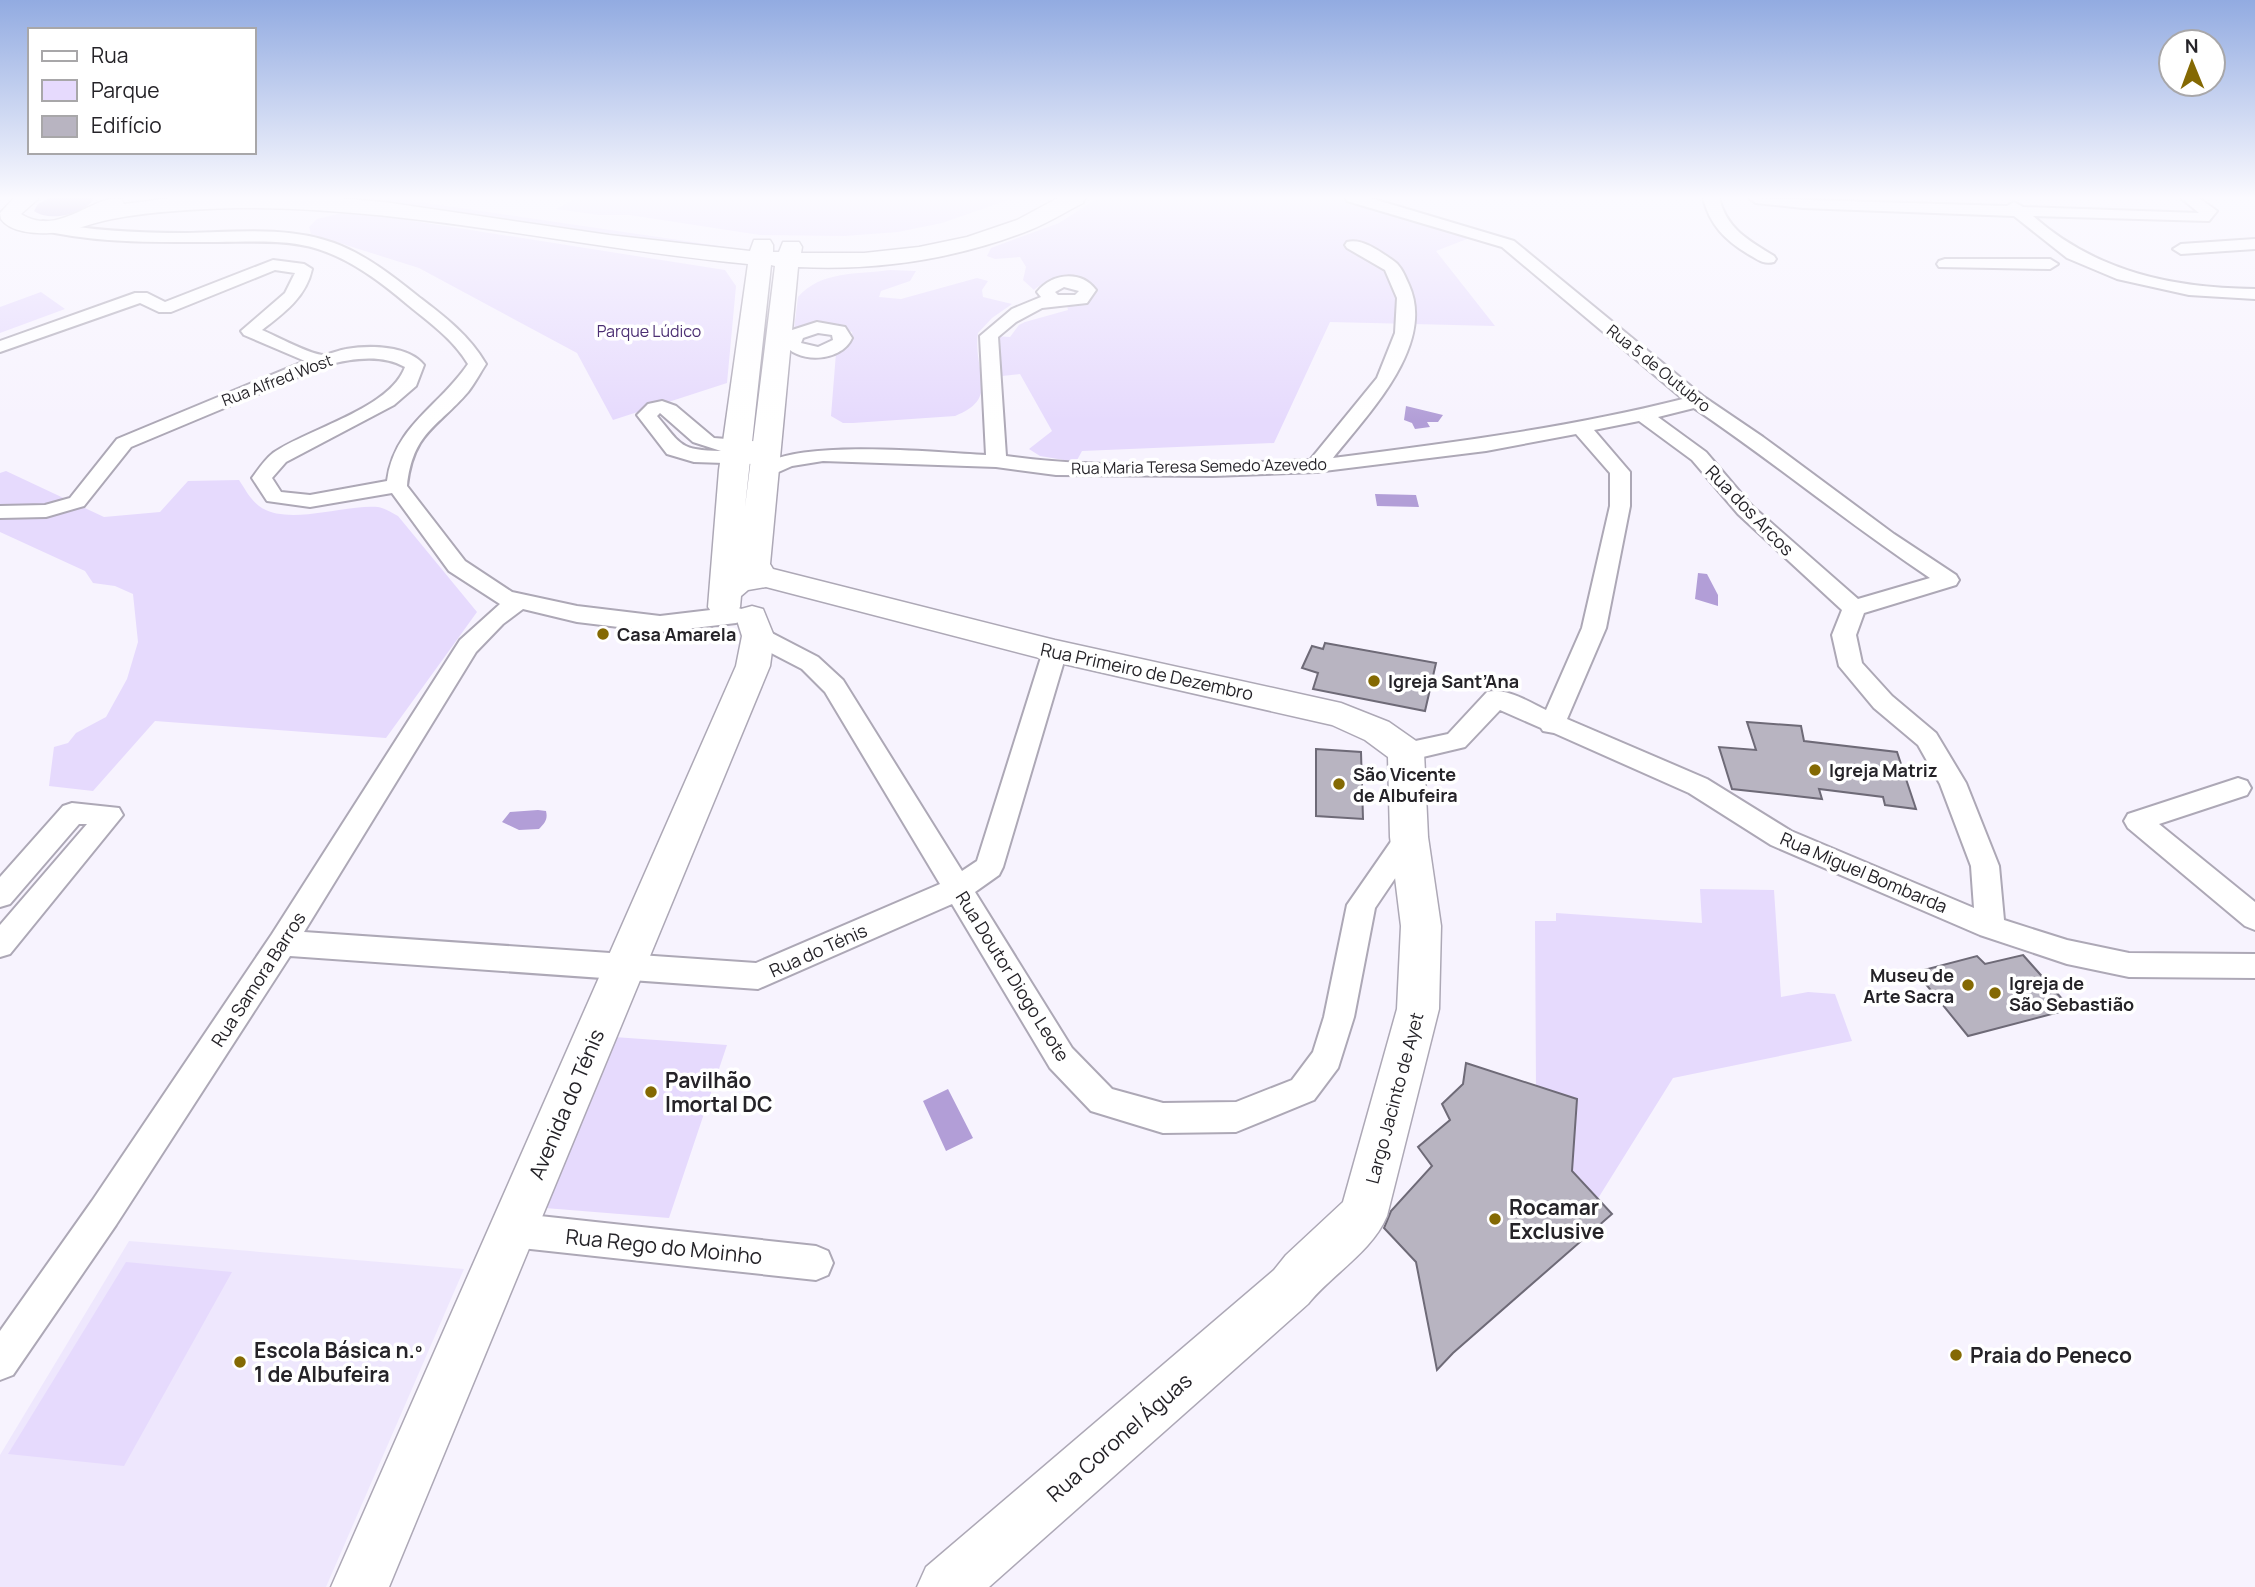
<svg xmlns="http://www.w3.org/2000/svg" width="2255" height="1587" font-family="Manrope,sans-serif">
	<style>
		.built { fill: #eee7fd }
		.green { fill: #e6dafd }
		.water { fill: #b29ed7 }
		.building { fill: #b8b4c1; stroke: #6e6a77; stroke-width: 2 }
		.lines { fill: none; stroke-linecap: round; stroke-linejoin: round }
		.street-casing { stroke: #ada8b6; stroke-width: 4 }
		.secondary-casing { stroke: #ada8b6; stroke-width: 3 }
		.street { fill: #fff; fill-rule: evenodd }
		.secondary { fill: #fff; fill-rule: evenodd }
		.poi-dot { fill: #846903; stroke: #fff; stroke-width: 2.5 }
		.labels { text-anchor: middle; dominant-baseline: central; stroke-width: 7; stroke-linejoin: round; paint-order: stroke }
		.far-park-label { font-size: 16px; fill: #4c2f73; stroke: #fff }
		.far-street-label { font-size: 16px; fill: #252328; stroke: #fff }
		.street-label { font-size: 18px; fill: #252328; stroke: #fff }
		.poi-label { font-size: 18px; font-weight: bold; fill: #252328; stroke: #fff; text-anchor: start }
		.near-poi-label { font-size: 21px; font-weight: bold; fill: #252328; stroke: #fff; text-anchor: start }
		.near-street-label { font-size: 21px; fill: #252328; stroke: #fff }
	</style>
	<rect width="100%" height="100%" fill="#f7f3fe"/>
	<path class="built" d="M129 1241 464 1269 326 1587H0V1455Z"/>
	<path class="green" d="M319 198H392L733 248 752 253H737Z
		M577 198H1014L942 223 898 232 844 236 760 235 629 215H599L556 209Z
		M1098 198H1339L1472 237 1436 251 1495 326 1330 322 1274 443 1082 451 1076 462 1040 456 1029 449 1052 431 1020 374 1002 376 996 336 1010 337 1019 325 1025 322 1068 310 1067 306 1093 297 1096 289C1080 276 1050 276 1034 290L1023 280 1026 267 1020 257 995 259 987 256 991 248 1059 223Z
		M350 211 725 270 736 286 727 383 613 420 577 353 419 268 311 234 309 227 317 219Z
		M890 270 916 271 910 281 881 291 879 297 901 299 977 278 988 281 982 290 983 297 1012 304 992 318 978 333C972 370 1002 398 955 416L853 423H843L831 416 836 353C844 347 854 343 852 332L830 323 794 329 798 297C822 270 857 275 890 270Z
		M41 292 65 309 0 333V307Z
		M6 471 104 517 160 512 188 481 239 480C245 489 250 499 259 506 287 527 345 504 378 507 385 508 392 513 398 516L477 612 386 738 155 721 93 791 49 786 54 747 68 743 76 733 106 717 127 679 138 642 133 594 115 586 93 583 85 571 0 532V473Z
		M1700 889 1774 890 1781 997 1808 992 1835 994 1852 1041 1673 1078 1597 1200 1572 1171 1576 1099 1536 1087 1535 921H1556V913L1702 923Z
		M614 1037 727 1045 669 1218 545 1208Z
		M126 1262 232 1272 124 1466 8 1454Z"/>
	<path class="water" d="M49 198H94C85 215 49 222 34 211L38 204Z
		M1406 406 1443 415 1438 422H1427L1430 427 1415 429 1412 423 1404 420Z
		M1375 494 1416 495 1419 507 1377 506Z
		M1698 573 1707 574 1718 595V606L1695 599Z
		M538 810 546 811C548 819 545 823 539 829L519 830 502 822 510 812Z
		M948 1089 973 1138 946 1151 923 1101Z"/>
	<path class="building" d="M1325 643 1436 663 1425 711 1313 689 1318 673 1302 668 1312 646 1323 649Z
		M1747 722 1801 726 1804 741 1897 752 1916 809 1885 805 1883 797 1819 789 1822 799 1732 789 1719 747 1756 750Z
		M1316 749 1361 752 1363 819 1316 816Z
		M2023 955 2071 1009 1968 1036 1916 972 1977 956 1985 964Z
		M1466 1063 1577 1099 1572 1171 1612 1214 1453 1353 1437 1370 1416 1262 1384 1228 1391 1211 1432 1166 1418 1147 1450 1120 1442 1104 1463 1084Z"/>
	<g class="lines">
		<defs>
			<path id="street" d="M1345 198H1370L1514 241 1704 397 1763 437 1894 534 1956 575 1959 580 1956 585 1864 613 1856 635 1862 663 1892 696 1936 733 1966 783 1999 866 2004 920 2067 940 2129 953 2255 954V978L2129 977 2067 964 1980 935 1771 845 1689 793 1554 733 1543 731 1541 728 1500 710 1465 747 1406 761 1397 759 1393 752 1397 745 1448 734 1487 692C1506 687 1529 702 1546 710L1582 628 1610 506V473L1576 434 1486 451 1316 472 1213 476 1056 475 996 467 823 461 792 466 765 478 758 476 755 472C781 436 941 453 986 455L980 336 1012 309 1041 297 1037 292C1052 273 1081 270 1096 290L1087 303 1042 308 1016 322 998 337 1006 456C1106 470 1209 464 1310 460L1377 378 1395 333 1397 298 1385 270 1347 248 1345 245 1347 242C1362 238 1379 251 1391 259 1401 265 1404 274 1409 285 1436 345 1368 414 1333 458 1451 443 1568 428 1683 399L1502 247 1347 201ZM1064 287 1079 291 1075 295H1058L1055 292ZM1694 408C1774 462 1849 524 1930 578L1858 599 1752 506 1706 452 1658 417ZM1639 421 1692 460 1738 514 1842 610 1832 635 1839 666 1874 708 1918 745 1940 784 1971 866 1974 908 1791 831 1707 779 1567 719 1606 628 1630 506V472L1594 430Z
				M1703 198H1719C1727 229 1748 240 1774 256L1776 259 1774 262C1763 265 1757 259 1748 254 1725 240 1710 225 1703 198Z
				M1749 198 2007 206 2014 202 2023 207 2199 213 2181 198H2199L2217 211 2209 221 2033 216C2096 272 2173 288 2255 289V299L2189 295 2117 279 2067 258 2014 216 1803 208 1756 203Z
				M43 221C90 231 138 233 186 233 234 232 288 226 334 243 366 255 393 276 419 297 445 317 469 335 486 364 480 373 475 383 468 392 437 428 413 432 407 486L465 561 512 592 577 606 660 616 736 607 744 610 747 615 744 620 736 623 660 632 577 622 523 609 503 624 476 652 304 932 756 963 940 884 825 692 802 669 750 642 746 636 750 630 758 628 766 630 818 657 843 680 962 871 977 861 1043 651 1047 645 1055 643 1063 645 1067 651 1003 867 999 875 975 892 1072 1048 1112 1089 1163 1103 1236 1102 1292 1080 1313 1052 1324 1017 1347 905 1399 830 1409 826 1419 830 1423 837 1375 908 1354 1017 1338 1068 1314 1100 1236 1132 1163 1133 1091 1111 1050 1068 952 904 758 989 290 956 116 1225 13 1375 0 1380V1331L92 1201 272 934 460 640 500 604 449 571 392 493 310 507 267 501 252 478C258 470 265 459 273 453 309 428 390 409 405 367 382 354 353 358 327 365L131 447 84 506 46 517 0 518V506L45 505 70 498 117 439 305 361 244 335 241 331 285 293 295 273 275 270 171 312H159L140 303 0 352V341L135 293H147L165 302 273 260 304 264 312 269C306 297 284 313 262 330 276 336 311 355 324 355 331 354 339 350 346 349 369 345 408 345 424 365L416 386 394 405 286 462 272 478 281 492 310 495 387 481C394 426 439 407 468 364 453 339 430 323 408 305 381 282 352 260 318 249 287 239 250 242 217 242 157 242 96 244 37 229L35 226Z
				M2255 239V249L2181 254 2173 249 2181 244Z
				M1945 259H2050L2058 264 2050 269 1939 267 1937 264 1939 261Z
				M817 322 845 327 852 338C842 362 796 365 783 342L789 331ZM818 333 832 335 833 340 818 347 801 343 803 338Z
				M662 401 676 406 714 438 764 442 767 446 764 450 755 452 762 454 765 458 762 462 755 464 694 462 667 454 637 415 648 404ZM660 413 693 442 721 451C680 450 682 446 657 416Z
				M2238 778 2247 781 2251 788 2247 795 2159 824 2255 902V930L2245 926 2128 828 2124 821 2128 814Z
				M72 803 119 808 123 815 10 954 0 957V925L87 824H79L10 904 0 907V877L63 806Z
				M512 1213 816 1246 828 1251 833 1263 828 1275 816 1280 512 1247 500 1242 495 1230 500 1218Z"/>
			<path id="secondary" d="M14 198H39L21 214C59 238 93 194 121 199L124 204 171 198H336L384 202 609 235 750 251 754 240H770L773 245V252H779L783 242H799L802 247 801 253H864L919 247 967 237 1017 220 1058 198H1085L1083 203C1065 212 1048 223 1030 230 957 259 877 271 798 267L770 564 773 569 1055 640 1341 703 1389 722 1419 743 1424 752 1428 837 1441 926 1439 1009 1387 1216C1372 1252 1332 1274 1308 1304L989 1587H917L926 1567 1274 1270 1286 1255 1343 1202 1397 1009 1401 926 1390 837 1388 757 1365 740 1332 725 1055 662 766 587 748 590 741 596 740 607 735 614 724 617 713 614 708 607 719 470 748 264C578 248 410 207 238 208 196 209 153 211 112 219 91 223 71 232 50 233 35 234 10 232 1 219L0 213ZM771 265 775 266 745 507Z
				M752 606 763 609 774 636 770 666 389 1587H331L736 666 742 636 736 617 741 609Z"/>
		</defs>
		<use href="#street" class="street-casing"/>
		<use href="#secondary" class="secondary-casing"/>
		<use href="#street" class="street"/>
		<use href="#secondary" class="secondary"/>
	</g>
	<linearGradient id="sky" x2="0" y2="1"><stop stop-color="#92abe1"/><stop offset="0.47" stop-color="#fbfaff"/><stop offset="1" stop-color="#fbfaff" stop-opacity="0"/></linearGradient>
	<rect width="2255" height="421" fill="url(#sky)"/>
	<g class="poi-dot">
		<circle cx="603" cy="634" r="7"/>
		<circle cx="1374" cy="681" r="7"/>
		<circle cx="1815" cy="770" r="7"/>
		<circle cx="1339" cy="784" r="7"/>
		<circle cx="1968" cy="985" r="7"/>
		<circle cx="1995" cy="993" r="7"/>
		<circle cx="651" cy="1092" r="7"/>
		<circle cx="1495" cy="1219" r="7"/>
		<circle cx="1956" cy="1355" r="7"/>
		<circle cx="240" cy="1362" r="7"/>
	</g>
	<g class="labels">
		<g class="far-park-label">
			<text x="649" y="331">Parque Lúdico</text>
		</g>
		<g class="far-street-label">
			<text transform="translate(1659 368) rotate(39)">Rua 5 de Outubro</text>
			<text transform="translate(277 380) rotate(-21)">Rua Alfred Wost</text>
			<text transform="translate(1199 466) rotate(-1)">Rua Maria Teresa Semedo Azevedo</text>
		</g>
		<g class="street-label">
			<text transform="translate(1750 510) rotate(46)">Rua dos Arcos</text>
			<text transform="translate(1147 671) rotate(12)">Rua Primeiro de Dezembro</text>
			<text transform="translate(1864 872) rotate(23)">Rua Miguel Bombarda</text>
			<text transform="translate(818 950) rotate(-24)">Rua do Ténis</text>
			<text transform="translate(1013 976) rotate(58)">Rua Doutor Diogo Leote</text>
			<text transform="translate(258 979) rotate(-57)">Rua Samora Barros</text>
			<text transform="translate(1394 1098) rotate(-75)">Largo Jacinto de Ayet</text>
		</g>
		<g class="poi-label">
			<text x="617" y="634">Casa Amarela</text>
			<text x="1388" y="681">Igreja Sant’Ana</text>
			<text x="1829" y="770">Igreja Matriz</text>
			<text x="1353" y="774">São Vicente<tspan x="1353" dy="21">de Albufeira</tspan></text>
			<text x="1954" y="975" text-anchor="end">Museu de<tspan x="1954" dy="21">Arte Sacra</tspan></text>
			<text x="2009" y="983">Igreja de<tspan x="2009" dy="21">São Sebastião</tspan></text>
		</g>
		<g class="near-poi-label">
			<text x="665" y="1080">Pavilhão<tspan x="665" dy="24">Imortal DC</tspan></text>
			<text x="1509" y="1207">Rocamar<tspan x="1509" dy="24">Exclusive</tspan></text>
			<text x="254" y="1350">Escola Básica n.º<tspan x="254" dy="24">1 de Albufeira</tspan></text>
			<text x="1970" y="1355">Praia do Peneco</text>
		</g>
		<g class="near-street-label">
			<text transform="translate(566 1104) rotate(-67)">Avenida do Ténis</text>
			<text transform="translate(664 1246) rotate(6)">Rua Rego do Moinho</text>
			<text transform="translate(1119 1437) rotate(-41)">Rua Coronel Águas</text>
		</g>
	</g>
	<rect x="28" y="28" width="228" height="126" fill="#ffffff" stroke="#a8a7a9" stroke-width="2"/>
	<rect x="42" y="51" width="35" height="10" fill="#ffffff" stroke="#a8a7a9" stroke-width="2"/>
	<text x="91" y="63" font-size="21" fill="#252328">Rua</text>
	<rect x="42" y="80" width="35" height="21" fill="#e6dafd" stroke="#a8a7a9" stroke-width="2"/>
	<text x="91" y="98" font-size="21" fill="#252328">Parque</text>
	<rect x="42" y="116" width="35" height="21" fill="#b8b4c1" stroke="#a8a7a9" stroke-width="2"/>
	<text x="91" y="133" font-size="21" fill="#252328">Edifício</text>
	<g transform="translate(2192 63) rotate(359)"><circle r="33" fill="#ffffff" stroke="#a8a7a9" stroke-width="2"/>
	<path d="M0-5L12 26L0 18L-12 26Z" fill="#846903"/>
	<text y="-10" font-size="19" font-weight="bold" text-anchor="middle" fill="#252328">N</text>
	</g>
</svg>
